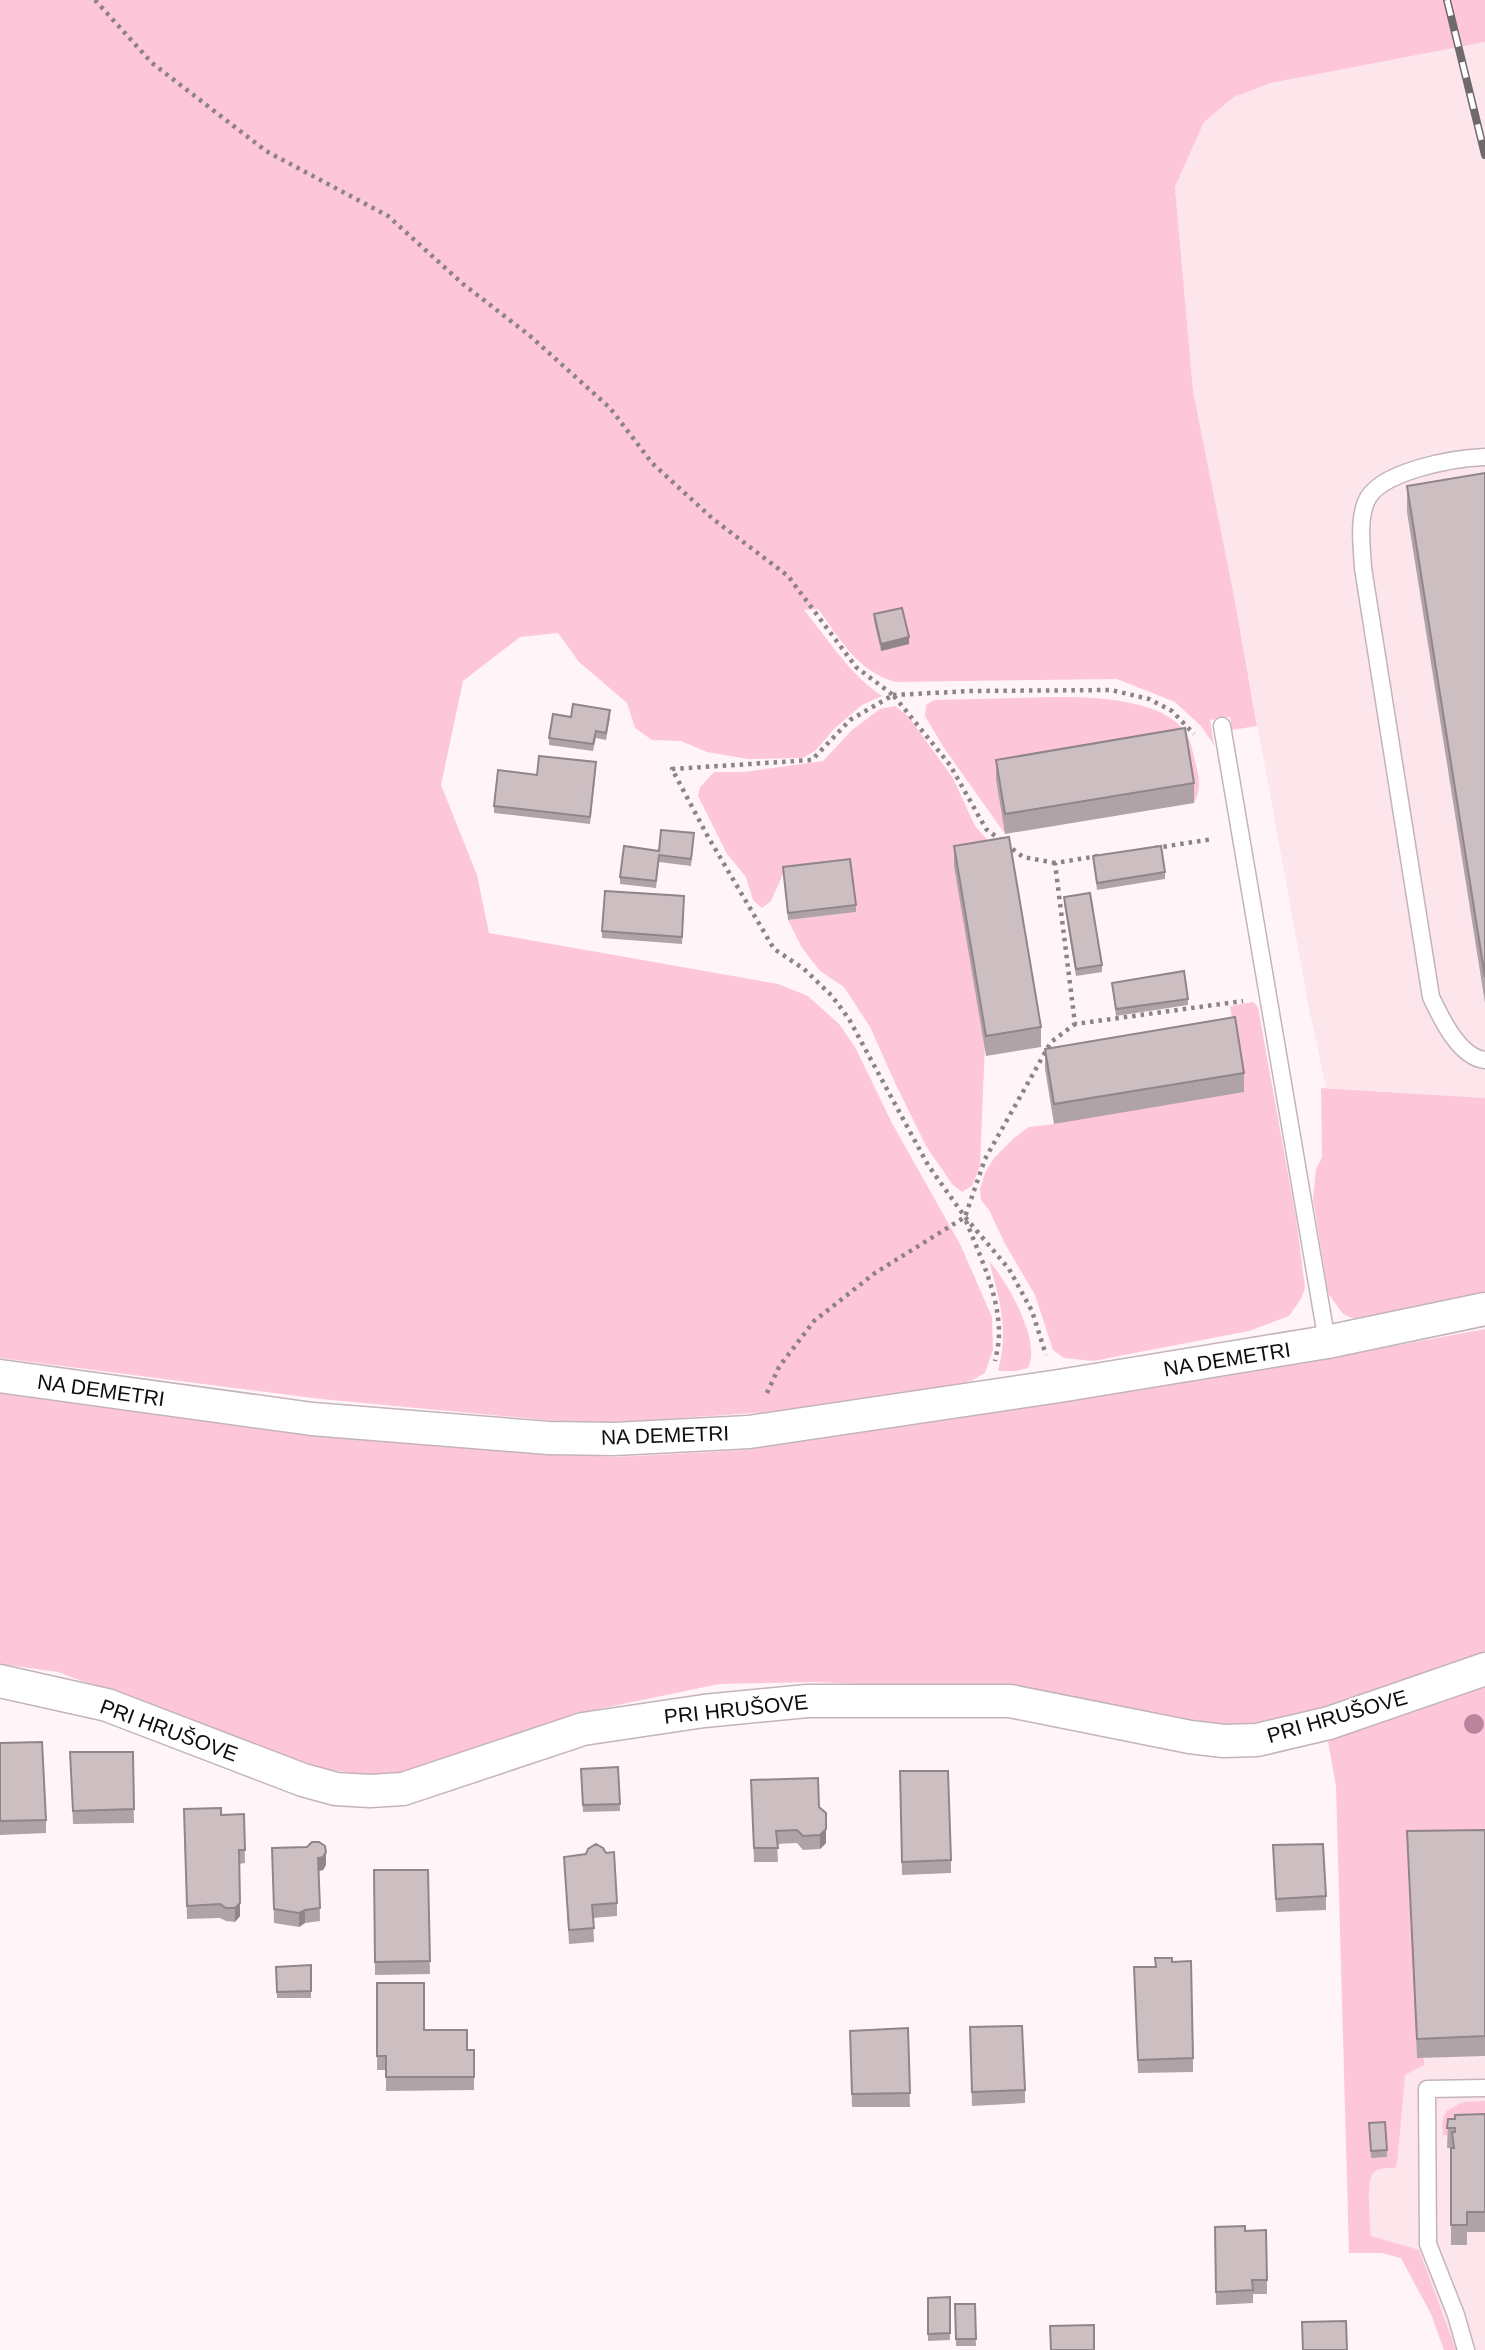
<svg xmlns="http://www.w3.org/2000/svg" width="1485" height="2350" font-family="Helvetica,sans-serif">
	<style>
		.built { fill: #fde5ec }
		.green { fill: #fec7d9 }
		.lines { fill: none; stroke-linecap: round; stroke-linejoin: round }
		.lane-casing { stroke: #c3b4b9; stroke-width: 19 }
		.street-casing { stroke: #c3b4b9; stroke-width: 35 }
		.path { stroke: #8b8385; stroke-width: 4.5; stroke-dasharray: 3.5 5; stroke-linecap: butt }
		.lane { stroke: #fff; stroke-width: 16 }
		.street { stroke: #fff; stroke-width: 32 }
		.rail-casing { stroke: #716a6c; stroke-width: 8 }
		.rail { stroke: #fff; stroke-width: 5; stroke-dasharray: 16; stroke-linecap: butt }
		.tree { fill: #bc849c }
		.wall { fill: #b0a3a7 }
		.shaded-wall { fill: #908588 }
		.building { fill: #cdbec2; stroke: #908588; stroke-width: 2 }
		.labels { text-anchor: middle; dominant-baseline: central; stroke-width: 5; stroke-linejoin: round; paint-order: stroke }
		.street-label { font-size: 21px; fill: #110c0d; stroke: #fff }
	</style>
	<rect width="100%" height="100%" fill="#fff5f8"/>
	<path class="built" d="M1485 42V1098L1326 1088 1307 998 1234 596 1193 391 1175 187 1204 122 1234 97 1271 83Z
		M1485 1686V2350H1444L1431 2314 1401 2258 1382 2253H1349Z"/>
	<path class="green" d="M0 0H1485V42L1271 83 1234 97 1204 122 1175 187 1193 391 1234 596 1257 726 1232 730 1230 717 1210 720 1214 745 1201 726 1175 702 1117 679 895 682C856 670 841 640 818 609L804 610C829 640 849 674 882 696L862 705 834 729 816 750 803 758 748 759 707 752 681 741 652 740 635 728 627 703 579 662 558 633 520 637 463 681 441 785 477 875 489 933 778 984 808 996 839 1024 855 1047 892 1123 961 1246 992 1317 993 1350 985 1373 971 1381 931 1391 796 1410 622 1422 556 1421 321 1399 0 1358Z
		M1054 697C1091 697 1172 698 1189 739 1192 746 1193 754 1195 761 1199 776 1202 788 1194 803L1185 748 996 780 1005 834 944 748 925 716 926 705 934 700Z
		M895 706 908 716 953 778 975 826 993 846 980 1166 972 1186 962 1192 952 1184 926 1146 896 1085 870 1027 844 987 820 971 802 948 788 920 856 912 783 874 771 901 762 908 753 900 746 877 727 854 698 796 700 787 714 772H744L823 761 852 730 880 709Z
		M1253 1002 1258 1007 1297 1224 1305 1288 1301 1299 1289 1316 1249 1331 1093 1361 1064 1358 1053 1350 1035 1295 1005 1244 989 1210 981 1200 980 1189 985 1173 994 1158 1014 1138 1029 1127 1054 1124 1235 1037 1230 1006Z
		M1321 1088 1485 1098V1292L1354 1319 1343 1314 1328 1293 1313 1199 1316 1169 1322 1157Z
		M989 1261C1007 1281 1042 1342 1028 1368L1016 1371H998C1009 1329 1000 1301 989 1261Z
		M1485 1329V1658L1325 1716 1222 1731 1013 1691 815 1682 719 1684 580 1713 409 1771 379 1777 319 1768 277 1756 58 1672 0 1664V1390L306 1430 541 1453 617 1457 746 1450 1056 1403 1329 1358Z
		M1485 1678V1851L1417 2058H1424V2065L1405 2075 1397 2164 1395 2168C1387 2168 1379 2167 1373 2173 1366 2182 1370 2223 1371 2236L1419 2250 1456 2350H1444L1431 2314 1401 2258 1382 2253H1349L1336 1786 1327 1736Z
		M1485 2101V2134L1443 2135 1442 2122 1446 2111 1463 2102Z"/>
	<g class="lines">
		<defs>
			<path id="lane" d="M1485 457C1455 458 1378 471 1366 502 1358 522 1362 547 1363 568L1431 997C1441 1018 1459 1057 1485 1060
				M1222 726 1327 1342
				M1466 2350 1456 2315 1428 2244 1427 2089 1485 2088"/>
			<path id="street" d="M0 1376 312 1419 549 1438 615 1439 749 1432 1059 1386 1327 1342 1485 1309
				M0 1681 107 1705 303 1780 336 1789 370 1791 403 1789 583 1729 704 1711 807 1701H1010L1190 1737 1224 1741 1257 1740 1329 1723 1485 1669"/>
		</defs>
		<use href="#lane" class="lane-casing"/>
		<use href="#street" class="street-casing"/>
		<path class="path" d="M95 0 152 63 266 151 388 216 463 284 529 335 610 408 652 463 713 519 788 576 856 667 893 695 850 720 812 760 672 769 707 835 774 949 804 969 832 996 849 1019 928 1165 965 1217 1009 1269 1032 1311 1046 1355
			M893 695 971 691 1111 690 1149 699 1172 711 1194 734
			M894 696 950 765 986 829 1023 857 1055 863
			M1155 848 1213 839
			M1098 856 1055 863 1075 1024 1243 1001
			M966 1221C980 1256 999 1295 999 1333 999 1343 997 1352 995 1361
			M767 1393 779 1367 814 1321 875 1273 965 1217 985 1159 1051 1042 1075 1024"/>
		<use href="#lane" class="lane"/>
		<use href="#street" class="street"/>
		<defs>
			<path id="rail" d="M1447 0 1485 155"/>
		</defs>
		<use href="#rail" class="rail-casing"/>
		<use href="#rail" class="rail"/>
	</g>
	<circle class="tree" cx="1474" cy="1724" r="10"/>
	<path class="wall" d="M1485 473V1003L1407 512V486Z
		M874 614 909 644 881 651 874 621Z
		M571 717H610L606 740 596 738 593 751 549 745V738Z
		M996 760 1194 783V803L1005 834 996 780Z
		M596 769 590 824 494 813V806Z
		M694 840 691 866 659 862 656 888 620 884V877L659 851Z
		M954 846 1041 1027V1047L986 1056 954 866Z
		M1093 856 1165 872V879L1097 890Z
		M783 867 856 905V912L788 920Z
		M684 896 682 944 602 938V931Z
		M1064 897 1102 965V972L1076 976 1064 904Z
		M1112 983 1188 999V1005L1116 1016Z
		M1045 1049 1244 1073V1092L1054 1124 1045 1069Z
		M0 1743 46 1820V1833L0 1835Z
		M70 1752H133L134 1823 73 1824Z
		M581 1769 620 1804V1811L583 1812Z
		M900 1771 951 1860V1873L902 1875Z
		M751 1780 819 1807 826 1843 820 1849 803 1850 797 1843 777 1844 778 1862H754Z
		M244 1814 245 1863 239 1864 240 1916 235 1922 226 1921 220 1918 187 1919 184 1822 221 1815Z
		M1485 1830V2056L1417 2058 1407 1831Z
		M1273 1845 1326 1896V1910L1276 1912Z
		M307 1847 326 1865 323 1870 319 1871 320 1921 305 1923 299 1927 274 1923 272 1848Z
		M564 1857 617 1903V1916L593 1918 594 1942 569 1944Z
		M374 1870H428L430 1974 375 1975Z
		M1155 1958 1193 2058V2072L1138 2073 1134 1967H1155Z
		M311 1965V1998H277L276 1967Z
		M377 1983 424 2030 467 2050H474V2090L386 2091V2070H377Z
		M970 2027 1025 2090V2103L972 2106Z
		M908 2028 910 2107H852L850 2031Z
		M1485 2114V2232H1467V2245H1451V2148H1452H1447L1448 2119H1455Z
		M1385 2122 1387 2157 1371 2158 1369 2123Z
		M1215 2227 1245 2231 1267 2280V2294H1253V2303L1216 2305Z
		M950 2297V2340L928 2341V2298Z
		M955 2304H975L976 2346H956Z"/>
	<path class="shaded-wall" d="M909 637V644L881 651V644Z
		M826 1829V1843L820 1849V1835Z
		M326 1852V1865L323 1870 318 1871V1858Z
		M240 1903V1916L235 1922V1908Z
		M305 1910V1923L299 1927V1913Z"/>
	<path class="building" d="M1485 473V977L1407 486Z
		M902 608 909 637 881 644 874 614Z
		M573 704 610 710 606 733 596 731 593 744 549 738 553 714 571 717Z
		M1185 728 1194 783 1005 814 996 760Z
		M539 756 596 762 590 817 494 806 498 770 537 775Z
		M661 830 694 833 691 859 659 855 656 881 620 877 624 846 659 851Z
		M1009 837 1041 1027 986 1036 954 846Z
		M1161 846 1165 872 1097 883 1093 856Z
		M850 859 856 905 788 913 783 867Z
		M605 891 684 896 682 937 602 931Z
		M1090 893 1102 965 1076 969 1064 897Z
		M1184 971 1188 999 1116 1009 1112 983Z
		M1235 1017 1244 1073 1054 1104 1045 1049Z
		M42 1742 46 1820 0 1821V1743Z
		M70 1752H133L134 1809 73 1811Z
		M618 1767 620 1804 583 1805 581 1769Z
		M900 1771H948L951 1860 902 1862Z
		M818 1778 819 1807 826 1813V1829L820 1835 803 1836 797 1830 776 1831 778 1848H754L751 1780Z
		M221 1808V1815L244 1814 245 1850H239L240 1903 235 1908H226L220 1904 187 1906 184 1809Z
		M1485 1830V2036L1417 2039 1407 1831Z
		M312 1842H319L325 1846 326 1852 323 1857 318 1858 320 1908 305 1910 299 1913 274 1909 272 1848 307 1847Z
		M596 1844 603 1848 606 1853 614 1852 617 1903 592 1905 594 1928 569 1930 564 1857 586 1854 588 1849Z
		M1323 1844 1326 1896 1276 1899 1273 1845Z
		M374 1870H428L430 1961 375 1962Z
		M1155 1958H1172V1962L1191 1961 1193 2058 1138 2060 1134 1967H1156Z
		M311 1965V1991L277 1992 276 1967Z
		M377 1983H424V2030H467V2050H474V2077H386V2056H377Z
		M1022 2026 1025 2090 972 2092 970 2027Z
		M908 2028 910 2093 852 2094 850 2031Z
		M1485 2114V2212H1467V2225H1451V2148H1454L1452 2132H1455V2128H1447L1448 2119H1455V2115Z
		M1385 2122 1387 2150 1371 2151 1369 2123Z
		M1245 2226V2231L1266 2230 1267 2280H1252L1253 2290 1216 2292 1215 2227Z
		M950 2297V2333L928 2334V2298Z
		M955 2304H975L976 2339H956Z
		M1346 2321 1347 2350H1303L1302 2322Z
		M1094 2325V2350H1051L1050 2326Z"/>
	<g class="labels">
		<g class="street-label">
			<text transform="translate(1227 1359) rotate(-9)">NA DEMETRI</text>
			<text transform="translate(101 1390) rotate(8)">NA DEMETRI</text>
			<text transform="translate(665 1435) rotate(-2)">NA DEMETRI</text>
			<text transform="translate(736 1709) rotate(-6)">PRI HRUŠOVE</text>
			<text transform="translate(1337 1716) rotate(-16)">PRI HRUŠOVE</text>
			<text transform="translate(169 1730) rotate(20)">PRI HRUŠOVE</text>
		</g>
	</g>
</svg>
